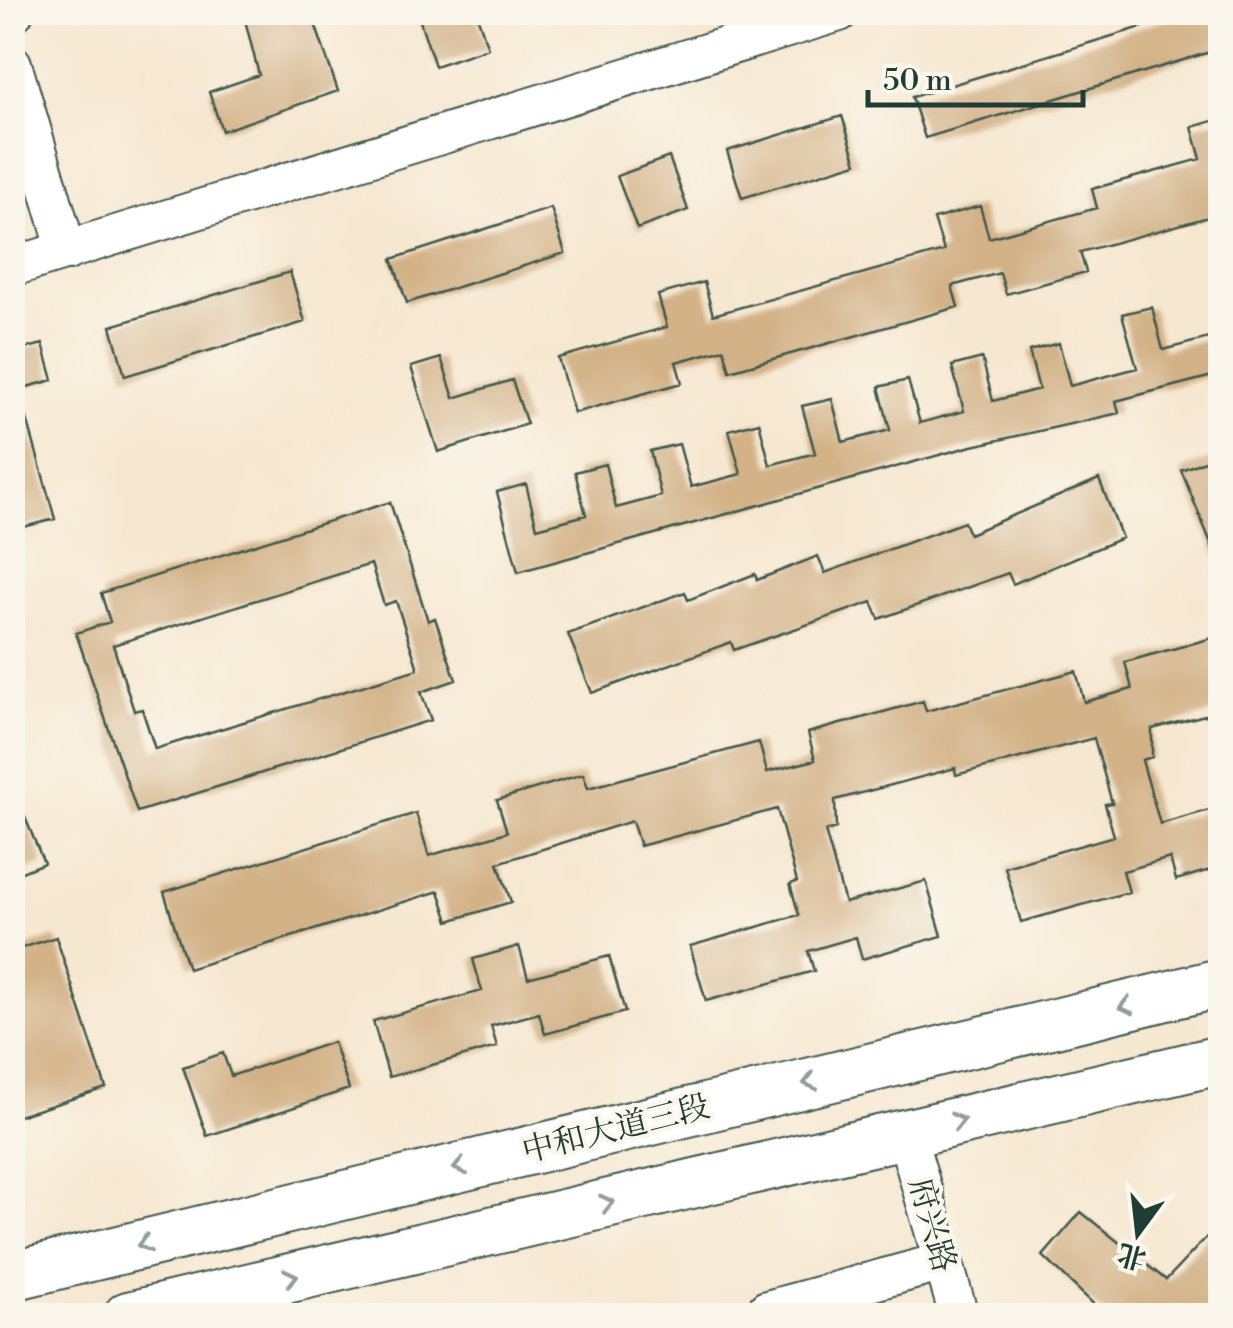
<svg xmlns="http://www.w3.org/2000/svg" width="1233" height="1328" font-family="'Libre Bodoni','Noto Serif SC',serif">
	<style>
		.building { fill: #d3b288; fill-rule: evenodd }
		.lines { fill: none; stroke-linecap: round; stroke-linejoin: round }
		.minor-casing { stroke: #3f564b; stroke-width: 42 }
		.major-casing { stroke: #3f564b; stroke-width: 52 }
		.minor { stroke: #fff; stroke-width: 38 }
		.major { stroke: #fff; stroke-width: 48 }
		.oneway { stroke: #8f9e9a }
		.labels { text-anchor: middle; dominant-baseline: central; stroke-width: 8; stroke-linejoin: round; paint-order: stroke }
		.street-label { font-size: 32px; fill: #1f3d34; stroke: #fbf7ec }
	</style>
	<rect width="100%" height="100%" fill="#fbf7ec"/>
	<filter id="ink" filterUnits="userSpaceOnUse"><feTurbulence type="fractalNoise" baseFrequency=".01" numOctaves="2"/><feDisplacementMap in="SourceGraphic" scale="20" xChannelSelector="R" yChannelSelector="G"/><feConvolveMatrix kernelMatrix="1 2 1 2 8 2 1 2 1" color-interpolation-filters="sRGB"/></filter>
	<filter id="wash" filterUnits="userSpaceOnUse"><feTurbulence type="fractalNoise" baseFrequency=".0048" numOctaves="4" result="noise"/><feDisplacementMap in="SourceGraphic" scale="40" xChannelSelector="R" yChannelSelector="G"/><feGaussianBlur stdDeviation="2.25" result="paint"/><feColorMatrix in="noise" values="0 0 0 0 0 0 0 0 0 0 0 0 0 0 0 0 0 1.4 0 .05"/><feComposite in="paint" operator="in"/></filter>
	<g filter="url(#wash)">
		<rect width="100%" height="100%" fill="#f6e7d0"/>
		<g id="blocks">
			<path class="building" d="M243 12H311L338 91 222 131 209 92 259 75Z
				M417 12H476L488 48 435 66Z
				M1191 12H1220V49L925 138 912 97Z
				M842 116 857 163 742 198 727 151Z
				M1220 119V204L1214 205 1210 194 1216 215 1080 252 1086 272 1006 294 1000 273 952 286 958 307 730 371 724 349 676 362 682 383 574 413 558 358 667 327 658 295 704 282 713 315 944 251 934 219 980 206 989 238 1097 208 1092 189 1201 159 1192 127Z
				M669 157 688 210 637 229 617 176Z
				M551 208 565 253 407 303 392 259Z
				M290 272 305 322 125 376 111 326Z
				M1152 307 1163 350 1220 335V374L1116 401 1119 413 968 447 518 572 497 492 526 484 537 528 586 515 575 472 605 464 616 508 661 496 650 451 679 444 691 487 741 474 729 430 759 422 770 465 815 453 802 406 832 399 843 442 890 430 879 387 908 380 920 423 964 411 952 366 982 358 993 401 1039 389 1029 351 1059 343 1070 386 1137 368 1122 314Z
				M43 344 53 380 12 391V352Z
				M441 358 454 398 512 380 527 424 438 452 411 367Z
				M19 390 55 519 12 530V391Z
				M1220 455V565L1181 470Z
				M1099 479 1122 538 1013 584 1008 573 879 619 872 602 734 650 731 642 592 693 568 634 685 592 688 600 755 574 757 580 818 556 825 573 964 522 969 534Z
				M390 502 428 621 435 618 456 680 421 692 431 720 137 812 76 633 110 622 101 593ZM371 564 384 605 396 601 418 669 155 749 142 709 134 711 113 645Z
				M1220 636V711L1152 729V757L1142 760 1160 824 1220 807V867L1176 880 1170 858 1123 871 1129 892 1021 922 1005 867 1114 836 1105 804 1112 803 1094 738 956 775 955 768 835 800 836 828 825 831 845 903 926 881 942 936 862 959 856 937 808 951 814 971 706 1001 690 946 799 915 790 884 797 882 777 809 640 846 632 821 498 863 511 902 449 921 439 891 188 969 164 892 416 813 429 856 507 832 497 800 583 774 588 788 759 742 767 772 815 760 808 733 923 701 926 711 1076 671 1084 702 1132 689 1125 662Z
				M12 786 44 863 12 876Z
				M56 937 106 1088 12 1118V951Z
				M519 946 528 978 609 956 625 1012 545 1034 539 1013 491 1026 497 1047 389 1077 373 1021 482 991 473 959Z
				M333 1042 349 1089 207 1136 183 1067 223 1053 231 1076Z
				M1081 1212 1166 1280 1220 1223V1316H1106L1043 1256Z"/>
		</g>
	</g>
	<g filter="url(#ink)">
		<use href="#blocks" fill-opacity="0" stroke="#3f564b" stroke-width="2.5"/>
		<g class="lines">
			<defs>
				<path id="minor" d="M12 13 14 12
					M12 64 67 251
					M12 267 839 12
					M906 1134 959 1316
					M764 1316 767 1310 943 1262"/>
				<path id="major" d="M12 1276 1220 983
					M128 1316 1220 1060"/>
			</defs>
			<use href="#minor" class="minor-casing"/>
			<use href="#major" class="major-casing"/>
			<use href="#minor" class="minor"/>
			<use href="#major" class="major"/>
		</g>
		<defs><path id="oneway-chevron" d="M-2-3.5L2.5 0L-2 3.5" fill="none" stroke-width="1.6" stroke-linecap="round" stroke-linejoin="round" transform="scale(2.5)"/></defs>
		<g class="oneway">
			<use href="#oneway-chevron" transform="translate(1126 1006) rotate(166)"/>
			<use href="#oneway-chevron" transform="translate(810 1082) rotate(166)"/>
			<use href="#oneway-chevron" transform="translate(958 1121) rotate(-13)"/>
			<use href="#oneway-chevron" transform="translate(460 1167) rotate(166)"/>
			<use href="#oneway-chevron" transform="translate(607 1203) rotate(-13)"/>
			<use href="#oneway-chevron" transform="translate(144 1244) rotate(166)"/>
			<use href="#oneway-chevron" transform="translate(291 1277) rotate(-13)"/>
		</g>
	</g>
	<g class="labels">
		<g class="street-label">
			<text transform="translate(616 1129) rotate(-14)">中和大道三段</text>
			<text transform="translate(932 1225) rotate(74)">府兴路</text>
		</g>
	</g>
	<rect width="1233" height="1328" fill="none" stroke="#fbf7ec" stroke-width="50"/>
	<g transform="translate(1138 1233) rotate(195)" stroke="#fbf7ec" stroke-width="8" paint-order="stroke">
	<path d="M0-8L18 38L0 25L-18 38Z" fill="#1f3d34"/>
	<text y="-15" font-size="28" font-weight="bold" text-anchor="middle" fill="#1f3d34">北</text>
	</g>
	<path d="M868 90v15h215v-15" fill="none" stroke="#1f3d34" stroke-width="5"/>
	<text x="883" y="90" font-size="30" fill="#1f3d34" stroke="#fbf7ec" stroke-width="8" paint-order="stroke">50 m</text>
</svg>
